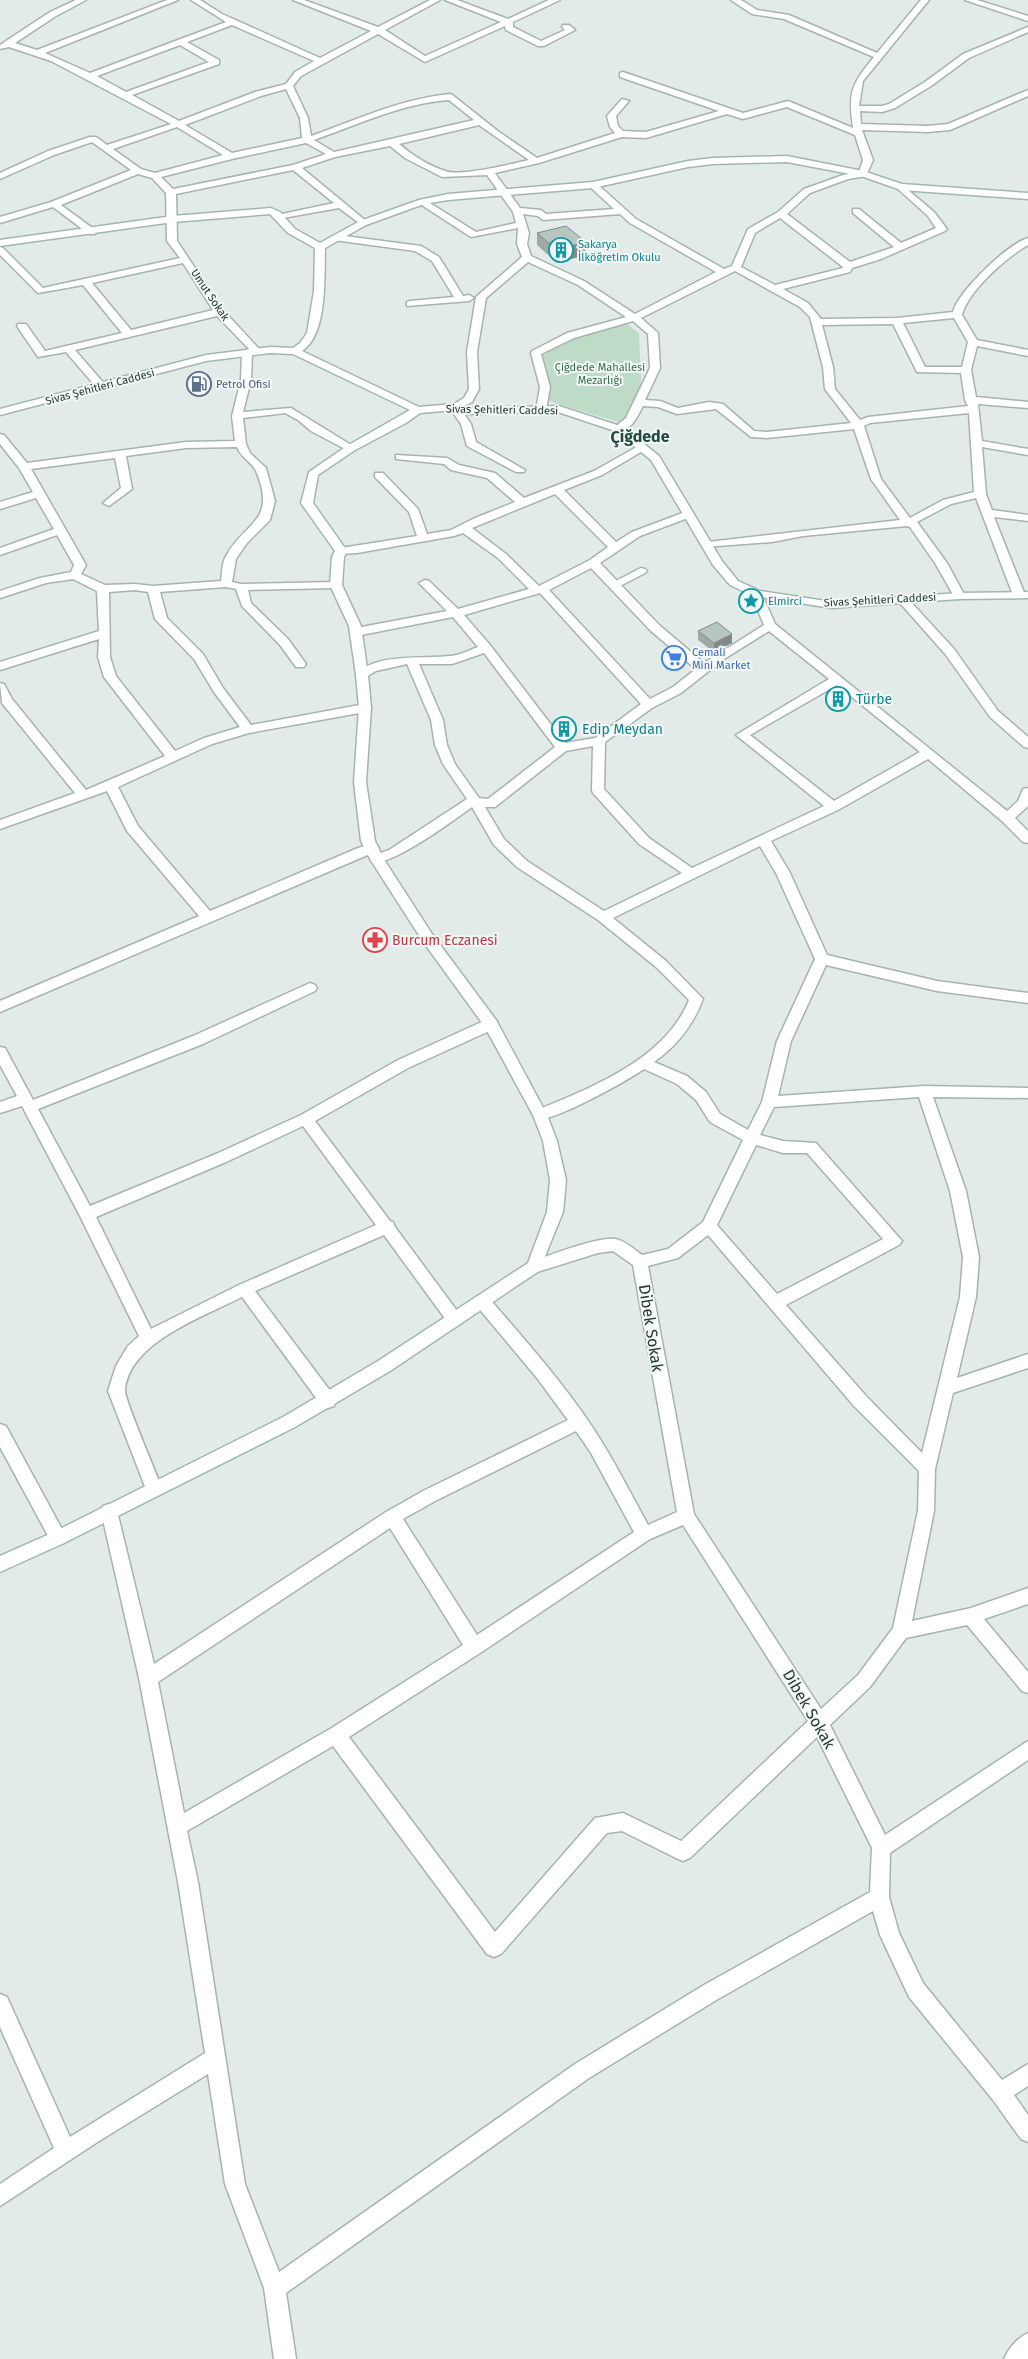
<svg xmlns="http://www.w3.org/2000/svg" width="1028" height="2359" font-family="'Fira Sans',sans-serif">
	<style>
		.green { fill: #bddbc6 }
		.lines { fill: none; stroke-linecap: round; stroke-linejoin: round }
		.street-casing { stroke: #a6b3af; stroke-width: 3 }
		.secondary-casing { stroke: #a2b6b0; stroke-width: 3 }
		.street { fill: #fff; fill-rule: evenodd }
		.secondary { fill: #fff; fill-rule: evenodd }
		.wall { fill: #9eaaa6 }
		.shaded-wall { fill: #818b87 }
		.building { fill: #b8c6c1; stroke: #818b87 }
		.labels { text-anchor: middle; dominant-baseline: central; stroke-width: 4; stroke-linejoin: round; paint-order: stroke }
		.far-culture-label { font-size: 11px; fill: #0d838f; stroke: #f3f8f6; text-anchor: start }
		.far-street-label { font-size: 11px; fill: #243b35; stroke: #f3f8f6 }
		.far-park-label { font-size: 11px; fill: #316f4a; stroke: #f3f8f6 }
		.far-service-label { font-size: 11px; fill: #4e5e75; stroke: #f3f8f6; text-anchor: start }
		.far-shop-label { font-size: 11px; fill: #366cbe; stroke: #f3f8f6; text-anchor: start }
		.culture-label { font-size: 14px; fill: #0d838f; stroke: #f3f8f6; text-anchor: start }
		.health-label { font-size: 14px; fill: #be3a42; stroke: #f3f8f6; text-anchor: start }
		.far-district-label { font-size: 16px; font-weight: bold; fill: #214c42; stroke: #f3f8f6 }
		.near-street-label { font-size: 16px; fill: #243b35; stroke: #f3f8f6 }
	</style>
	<rect width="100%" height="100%" fill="#e3ebe8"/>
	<path class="green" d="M624 322 639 333 641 381 638 403 625 424 538 398 545 385 541 355C563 336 597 330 624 322Z"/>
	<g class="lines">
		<defs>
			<path id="street" d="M76 0H86L56 16 15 43 37 50 167 0H178L45 53 90 73 226 22 191 0H200L222 14 320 58 371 31 293 0H304L378 27 430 0H440L385 30 425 56 501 22 445 0H457L508 19 549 0H560L513 22V27L541 41 565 30 562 27 563 25H569L575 30 544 46H538L506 30 505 26 425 62 378 34 301 76 293 86 308 118 311 136C356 120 403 98 451 94L499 132 537 158 615 133 610 127 607 116 622 99 629 101 616 116 618 126 623 131 646 132 719 111 620 77V73L623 72 743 113 788 101 853 128C848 92 851 85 874 57L784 19 752 14 731 0H741L757 10 789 15 877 53 921 0H929L863 81 859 106H882L889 104 925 82 963 54 1028 27V32L969 58 931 86 895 108 882 112 860 111 861 124 928 126 948 124 1028 90V96L950 130 928 132 862 130 873 160 866 176 848 179 810 193 787 214 850 262 894 247 853 213V209H859L901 243 936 228 928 216 898 189 896 187 901 184 934 212 947 229 945 231 881 259 852 268 850 272 783 289 808 303 821 319 897 318 953 312C958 292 1007 244 1028 238V245C1007 257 968 291 962 315L977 340 1028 350V356L977 346 971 370 976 397 1028 402V408L978 404 982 441 1028 449V455L982 447 986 494 992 510 1028 515V521L994 517 1025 595 1019 598 1013 595 976 498 951 504 917 522 947 563 965 596 959 599 955 598 935 563 910 527 907 526 803 536 772 542 704 547 702 545 704 543 708 542 900 520 871 479 854 429 767 438 751 437 716 409 677 414 658 407 643 406C637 417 630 434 615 431V427L626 418 650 368 648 334 633 321 574 338 541 354 550 387 546 410 545 412H537L536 410 540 387 531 353 532 351 567 333 626 317 578 285 528 262 486 298 477 352 479 389 472 402 460 408 471 424 476 442 525 470 524 472H516L467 446 461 424 449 407 464 398 469 389 467 352 476 297 522 257 517 244 518 228 471 237 417 202 425 200 476 232 516 223 513 212 487 175 442 177 405 158 390 146 335 157 302 168 366 221V225L363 226 339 208 277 219V215L334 203 293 170 176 194 177 241 223 310 261 351 256 354 252 353 251 380 243 412 291 408 356 448 355 450H347L311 431 298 420 285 413 243 418 246 444 250 453 266 468 275 501 270 520 247 543 236 559 232 582 241 584 336 582 342 585 336 588 248 590 251 603 288 639 306 664 304 667H296L280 645 242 606 236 589 226 587 160 592 167 618 203 654 223 688 251 725 365 704 371 708 365 712 249 733 212 744 118 787 138 826 210 911 358 848 372 844 379 848 377 851 0 1012V1001L199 916 127 831 107 791 0 829V820L75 793 2 703 0 683 4 684 12 699 86 790 165 756 104 677 98 657 99 639 0 670V662L99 631 97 591 73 579 46 583 0 598V591L40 578 71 572 74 565 57 535 0 555V548L54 529 36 498 0 509V502L33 492 19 468 0 444V434L4 435 27 463 186 442 235 441 232 416 241 380 242 352 249 349 217 316 75 350 107 387 102 390 98 389 66 352 38 357 17 326 18 324H26L45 351 122 333 83 285 38 293 0 255V247L3 248 43 288 180 258 167 241 166 193 152 178 138 174 61 205 95 230V234H89L53 207 0 223V217L51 202 131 170 92 142 54 155 0 179V173L48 151 90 137H96L107 145 171 124 51 61 9 47 0 49V45L50 12ZM232 25 314 61 295 72 286 84 255 92 179 121 132 95 219 64V60L187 42ZM180 45 209 62 126 92 97 76ZM286 89 300 118 302 138 232 153 185 125 261 96ZM449 100 474 120 334 152 314 140C357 125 403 103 449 100ZM787 107 855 135 863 160 859 172 843 175 804 189 778 212 748 229 732 266 724 269 636 219 596 183 588 185 614 209 546 214 541 210 520 208 495 173 539 163 622 137 646 138 727 114 743 119ZM479 125 529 160C511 164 461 177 445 171 429 166 412 155 399 144ZM177 127 223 155 155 173 141 169 113 149ZM306 143 326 154 293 165 173 189 161 177 232 159ZM523 214 538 216 543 220 620 214 630 223 716 272 635 314 584 281 531 256 527 244 529 233ZM780 218 843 267V268L775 285 741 267 755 233ZM183 263 213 310 131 330 92 283ZM735 271 800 307 810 317 823 367 825 389 851 423 767 432 754 431 723 404 709 402 678 408 660 401 645 400 660 368 658 333 641 318ZM954 318 968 342 962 367H925L903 323ZM893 324 917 372 961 373 965 400 968 406 868 417 860 420 835 389 833 367 822 325ZM969 413 974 492 943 500 910 518 881 479 864 426 870 423ZM237 447C241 458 252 462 256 471 278 523 243 522 225 558 222 564 222 574 221 581L153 586 135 584 105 585 81 574 86 565 31 469 115 458 121 488 103 503 109 506 132 489 126 456 186 448ZM135 590 148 592 155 619 194 659 214 692 240 727 204 738 175 751 116 676 110 657 109 592Z
				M965 0H977L1028 16V21Z
				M337 235 421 246 439 257 463 296 469 295 474 298 469 301 407 306V302L410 301 454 297 432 261 415 251 334 240 332 238Z
				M642 444 646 445V449L602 475 564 490 616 542 632 532 685 512H693V516L640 536 600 563 659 625 704 663 764 625 751 594 753 592H761L775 624 1007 811 1018 801 1023 789 1028 788V806L1015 818 1028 831V843L1023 842 1002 821 928 759 838 810 771 841 790 873 827 955 937 981 1028 993V1003L937 991 826 965 791 1041 778 1096 924 1086 1028 1088V1098L933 1097 966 1191 979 1257 976 1297 957 1378 1028 1354V1368L953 1393 935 1469 934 1511 912 1621 971 1608 1028 1588V1604L984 1619 1028 1672V1693L1022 1691 967 1625 906 1638 870 1687 830 1725 885 1835 1028 1741V1760L890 1853 889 1897 899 1933 923 1983 1002 2080 1028 2064V2086L1014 2095 1028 2115V2142L1021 2139 993 2100 909 1997 880 1935 873 1911 718 1999 589 2078 286 2293 296 2359H274L264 2288 225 2184 208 2074 99 2141 0 2206V2184L54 2148 0 2027V1994L7 1997 70 2137 205 2053 178 1882 139 1678 101 1511 103 1506 109 1504 115 1506 117 1511 154 1664 386 1512 423 1491 568 1420 537 1378 476 1305 474 1301 476 1297 482 1295 488 1297C528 1344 571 1391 603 1444 619 1470 633 1498 648 1525L677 1512 633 1265 613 1251 598 1253 534 1273 529 1271 526 1267 529 1263C548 1256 596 1237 615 1239 624 1240 635 1250 642 1255L668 1249 703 1222 743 1140 710 1122 696 1100 677 1084 644 1069C628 1080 551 1124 535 1119L533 1115 535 1111C590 1088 665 1060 689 1000L656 967 598 920 517 867 494 845 472 807C454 820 391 867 372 862L370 859 372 856 389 850 467 799 443 764 435 745 431 720 407 664 376 671 362 679 356 675C373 653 424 659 449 656 459 656 469 650 478 647L453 617 356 636 350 632 356 628 447 611 419 583 425 580 429 581 458 609 529 589 498 558 463 533 454 536 357 553 341 554 335 551 341 548 417 536 409 512 375 477V473H383L418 509 427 534 451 530 475 518 515 502 487 478 451 470 444 464 396 459V455L447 458 459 465 495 473 524 498 594 471ZM555 494 608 547 590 560 539 586 506 554 472 528ZM591 568 651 631 696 669 673 687 650 699 549 590ZM540 593 641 704 595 738 565 743 490 645 464 615ZM769 631 829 679 736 735 824 806 692 868 649 838 604 789 605 742 652 708 681 693 724 659ZM484 653 555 747 488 799 479 798 455 764 447 745 443 720 419 664H452ZM837 685 920 752 834 801 750 735ZM593 746 592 790 593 793 639 844 682 873 604 911 527 861 504 839 485 807H495L566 751ZM760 846 776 873 815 959 777 1041 762 1102 748 1130 720 1114 706 1092 687 1076 654 1062C678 1045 693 1025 703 999L666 961 613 918ZM919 1097 950 1191 963 1257 960 1297 922 1453 866 1396 786 1305 899 1245 902 1241 816 1143 783 1141 760 1135 774 1107ZM756 1145 783 1153H807L883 1239 777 1294 717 1225ZM708 1235 854 1406 919 1471 918 1511 893 1628 858 1675 821 1709 694 1514 648 1266 678 1258ZM576 1431 591 1453 634 1532 477 1635 403 1519 435 1501ZM683 1525 808 1721 681 1841 623 1813 595 1818 495 1932 349 1737 480 1653 650 1539ZM390 1528 463 1645 330 1729 184 1813 158 1682ZM817 1737 872 1848 870 1892 704 1985 575 2064 279 2272 245 2184 198 1882 187 1831 333 1746 487 1954 494 1957 501 1954 607 1833 622 1831 676 1858 683 1861 690 1858Z
				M904 598 908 599 954 649 998 711 1028 737V748L1024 747 990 717 946 655 900 603 898 601Z
				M310 983 315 985 317 988 315 991 203 1044 38 1109 90 1206 216 1154 301 1115 398 1060 486 1020H496L498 1024 496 1028 408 1068 315 1121 390 1221 393 1222 395 1227 463 1319 461 1324 455 1325 449 1324 384 1235 255 1291 334 1396 336 1401 334 1406 328 1408 322 1406 242 1297C205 1316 129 1342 125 1390 124 1399 157 1474 162 1489L160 1494 154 1496 148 1494 146 1489 108 1391 116 1366 128 1346 139 1336 79 1214 22 1106 0 1113V1102L17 1096 0 1065V1047L5 1048 33 1100 193 1036ZM303 1126 376 1225 239 1285 151 1329 96 1217 226 1162Z
				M0 1424 6 1426 64 1533 67 1538 64 1543 58 1545 52 1543 0 1447Z
				M1028 2333V2359H1004C1009 2348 1017 2338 1028 2333Z"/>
			<path id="secondary" d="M787 156 863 171 902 184 1028 193V199L901 190 861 176 787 162 713 164 688 167 593 188 448 200 424 204 366 225 325 248C324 276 328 334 302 351L419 407 454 404 469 408 559 406 623 427 659 456 722 561 738 581 760 591 832 602 959 593 1028 592V598L959 599 832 608 753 596 730 585 713 565 651 460 615 431 558 412 469 414 454 410 420 413 406 423 355 450 318 475 313 503 347 551 344 557 342 585 361 626 368 675 371 708 366 782 375 841 383 858 432 934 496 1020 547 1115 557 1141 566 1180 563 1212 539 1271 390 1371 295 1427 64 1543 0 1572V1556L52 1533 283 1417 378 1361 528 1263 547 1212 550 1180 543 1141 533 1115 485 1027 422 940 370 859 361 841 354 782 359 708 356 675 349 626 330 585 332 557 335 551 301 503 309 472 347 446 410 410 293 354 270 353 206 361 0 415V409L206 355 270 347 293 348 300 343 307 333 314 291 315 248 288 233 270 214 173 222 0 246V240L173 216 271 208 280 212 295 229 320 243 360 221 419 200 448 194 593 182 688 161 713 158Z
				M641 568 645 569 647 571 645 573 618 587H610L608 585Z"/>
		</defs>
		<use href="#street" class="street-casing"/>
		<use href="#secondary" class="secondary-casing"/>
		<use href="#street" class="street"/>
		<use href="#secondary" class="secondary"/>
	</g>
	<path class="wall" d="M537 233 585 255 557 263 537 245Z
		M698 631 732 643 714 652 698 640Z"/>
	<path class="shaded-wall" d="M586 242 585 255 557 263V250Z
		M732 634V643L714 652V643Z"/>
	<path class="building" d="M566 226 586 242 557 250 537 233Z
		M717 622 732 634 714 643 698 631Z"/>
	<defs>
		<symbol id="building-ring" viewBox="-11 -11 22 22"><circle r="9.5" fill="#f3f8f6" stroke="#0f9aa8" stroke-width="1.5"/><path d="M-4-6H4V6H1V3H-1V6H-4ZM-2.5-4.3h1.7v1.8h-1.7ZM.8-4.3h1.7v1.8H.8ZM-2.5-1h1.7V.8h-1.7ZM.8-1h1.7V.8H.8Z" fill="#0f9aa8"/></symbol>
		<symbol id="fuel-ring" viewBox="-11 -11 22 22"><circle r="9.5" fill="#f3f8f6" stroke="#5c6f8a" stroke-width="1.5"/><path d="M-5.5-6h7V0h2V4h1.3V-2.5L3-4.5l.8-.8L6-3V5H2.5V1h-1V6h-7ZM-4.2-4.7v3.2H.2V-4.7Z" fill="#5c6f8a"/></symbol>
		<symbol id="sight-ring" viewBox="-11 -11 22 22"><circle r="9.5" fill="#f3f8f6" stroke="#0f9aa8" stroke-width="1.5"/><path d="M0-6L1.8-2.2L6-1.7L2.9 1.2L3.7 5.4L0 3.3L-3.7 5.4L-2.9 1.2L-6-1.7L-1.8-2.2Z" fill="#0f9aa8"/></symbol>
		<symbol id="supermarket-ring" viewBox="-11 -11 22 22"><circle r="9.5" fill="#f3f8f6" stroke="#3f7fe0" stroke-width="1.5"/><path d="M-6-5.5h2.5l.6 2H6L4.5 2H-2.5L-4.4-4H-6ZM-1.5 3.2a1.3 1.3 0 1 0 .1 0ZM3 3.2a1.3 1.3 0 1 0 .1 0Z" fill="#3f7fe0"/></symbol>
		<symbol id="pharmacy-ring" viewBox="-11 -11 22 22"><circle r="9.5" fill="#f3f8f6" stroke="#e0444e" stroke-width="1.5"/><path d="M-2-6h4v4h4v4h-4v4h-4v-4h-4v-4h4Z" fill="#e0444e"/></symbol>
	</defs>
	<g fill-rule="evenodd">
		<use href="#building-ring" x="547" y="236" width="28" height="28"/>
		<use href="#fuel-ring" x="185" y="370" width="28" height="28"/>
		<use href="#sight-ring" x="737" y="587" width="28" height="28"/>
		<use href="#supermarket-ring" x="660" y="644" width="28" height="28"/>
		<use href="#building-ring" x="824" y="685" width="28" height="28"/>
		<use href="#building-ring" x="550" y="715" width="28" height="28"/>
		<use href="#pharmacy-ring" x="361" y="926" width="28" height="28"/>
	</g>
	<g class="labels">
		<g class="far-culture-label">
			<text x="578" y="244">Sakarya<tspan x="578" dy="13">İlköğretim Okulu</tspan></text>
			<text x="768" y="601">Elmirci</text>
		</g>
		<g class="far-street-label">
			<text transform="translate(210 295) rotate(56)">Umut Sokak</text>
			<text transform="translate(100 387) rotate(-15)">Sivas Şehitleri Caddesi</text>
			<text transform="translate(502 410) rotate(1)">Sivas Şehitleri Caddesi</text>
			<text transform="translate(880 600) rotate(-3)">Sivas Şehitleri Caddesi</text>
		</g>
		<g class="far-park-label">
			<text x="600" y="367">Çiğdede Mahallesi<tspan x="600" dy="13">Mezarlığı</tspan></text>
		</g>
		<g class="far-service-label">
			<text x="216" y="384">Petrol Ofisi</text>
		</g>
		<g class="far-shop-label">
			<text x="692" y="652">Cemali<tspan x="692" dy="13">Mini Market</tspan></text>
		</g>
		<g class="culture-label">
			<text x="856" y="699">Türbe</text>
			<text x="582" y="729">Edip Meydan</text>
		</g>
		<g class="health-label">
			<text x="392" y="940">Burcum Eczanesi</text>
		</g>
		<g class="far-district-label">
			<text x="640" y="436">Çiğdede</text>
		</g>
		<g class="near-street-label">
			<text transform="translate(651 1328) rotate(81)">Dibek Sokak</text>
			<text transform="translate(809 1709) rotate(60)">Dibek Sokak</text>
		</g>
	</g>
</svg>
